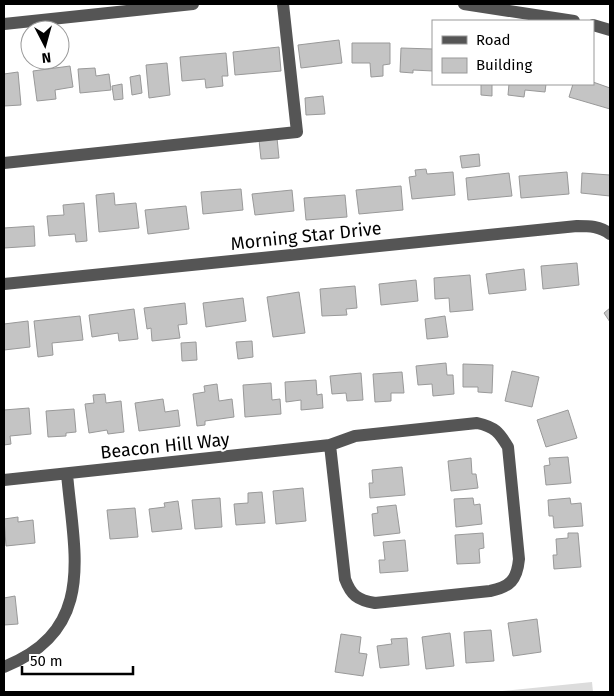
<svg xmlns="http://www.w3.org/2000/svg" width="614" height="696" font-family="'Fira Sans',sans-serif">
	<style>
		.green { fill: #dcdcdc }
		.building { fill: #c4c4c4; stroke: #999 }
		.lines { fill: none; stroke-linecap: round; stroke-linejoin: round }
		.minor { stroke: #555; stroke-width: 12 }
		.labels { text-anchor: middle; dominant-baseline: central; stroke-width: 4; stroke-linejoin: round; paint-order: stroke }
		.street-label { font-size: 18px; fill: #000; stroke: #fff }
	</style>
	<rect width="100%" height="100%" fill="#fff"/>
	<path class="green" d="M592 682 593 692H492Z"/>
	<path class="building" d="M339 40 342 63 301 68 298 45Z
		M352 43H390V64L383 65V76L371 77 370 63H352Z
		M279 47 281 71 235 75 233 52Z
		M401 48 433 49V71L413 70V73L400 72Z
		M226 53 228 76H222L223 86 206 88 205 79 182 81 180 57Z
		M167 63 170 95 149 98 146 65Z
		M70 66 73 87 55 90 56 99 37 101 33 71Z
		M95 68 96 76 109 74 111 90 80 93 78 69Z
		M18 72 21 105 4 106V74Z
		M140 75 142 93 132 95 130 77Z
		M593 82 610 88V109L569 97 573 84H593Z
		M122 84 123 99 114 100 112 86Z
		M481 84H492V96L481 95Z
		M509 84H546L545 92 525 90 524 97 508 95Z
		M323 96 325 114 306 115 305 98Z
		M277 138 279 158 261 159 259 140Z
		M479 154 480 166 462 168 460 156Z
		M426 169 427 174 453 172 455 195 412 199 409 177 416 176 415 170Z
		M567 172 569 194 521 198 519 176Z
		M509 173 512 196 468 200 466 178Z
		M582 173 610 175V196L581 193Z
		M401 186 403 210 359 214 356 190Z
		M241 189 243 210 203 214 201 192Z
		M292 190 294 211 255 215 252 194Z
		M114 193 115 205 136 203 139 228 99 232 96 195Z
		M345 195 347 217 306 220 304 198Z
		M84 203 87 241 76 242 75 234 49 236 47 216 64 215 63 205Z
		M186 206 189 229 148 234 145 210Z
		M34 226 35 246 4 248V228Z
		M577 263 579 285 543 289 541 266Z
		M524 269 526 290 489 294 486 274Z
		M470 275 473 310 450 312 449 298 435 299 434 278Z
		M416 280 418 301 381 305 379 284Z
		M355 286 357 308 346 309 347 315 322 316 320 289Z
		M299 292 305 333 273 337 267 297Z
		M243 298 246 321 206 327 203 303Z
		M185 303 187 324 178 325 180 338 152 341 151 328 147 329 144 308Z
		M610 308V322L604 313Z
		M134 309 138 339 119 341 118 333 92 337 89 315Z
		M80 316 83 340 52 343 53 355 38 357 34 321Z
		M445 316 448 337 427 339 425 319Z
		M28 321 30 347 4 350V324Z
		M252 341 253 357 238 359 236 342Z
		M196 342 197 360 182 361 181 343Z
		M446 363 447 375H453L454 394 433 396 432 384 418 385 416 366Z
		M463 364 493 365 492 393 478 392V387H463Z
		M512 371 539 377 532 407 505 401Z
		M402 372 404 393H391V401L375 402 373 374Z
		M361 373 363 400 347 401 346 393 332 394 330 376Z
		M316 380 317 395 322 394 323 408 301 410V400L286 402 285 382Z
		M271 383 272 400 280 399 281 414 245 417 243 385Z
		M217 384 219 401 232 399 234 417 205 421V425L197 426 193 394 205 392 204 386Z
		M105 394 106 403 121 401 124 432 108 434 107 430 89 433 85 404 94 403 93 395Z
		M163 399 165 412 178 410 180 426 139 431 135 403Z
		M29 408 31 434 10 436 11 444 4 445V410Z
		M74 409 76 432 66 433V436L48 437 46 411Z
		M568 410 577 438 546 447 537 420Z
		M568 457 571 483 546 485 544 466 550 465 549 458Z
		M471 458 472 474H476L478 488 451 491 448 461Z
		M402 467 405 495 370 498 369 483H373L372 470Z
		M303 488 306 521 276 524 273 491Z
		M262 492 265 523 236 525 234 504 248 503V493Z
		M220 498 222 527 195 529 192 500Z
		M473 498 474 505 480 504 482 524 456 527 454 499Z
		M570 498 571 504 581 503 583 526 554 528 553 516H549L548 500Z
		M178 501 182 529 152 532 149 509 165 507 164 503Z
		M396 505 400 533 374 536 372 514 378 513 377 507Z
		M135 508 138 537 110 539 107 510Z
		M18 517V522L33 520 35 543 6 546 4 519Z
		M483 533 484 548 479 549 480 563 457 564 455 535Z
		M568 533H578L581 567 554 569 553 555H557L556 539 568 538Z
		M405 540 408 571 380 573 379 560H385L383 542Z
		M15 596 18 624 4 625V598Z
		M537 619 541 652 513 656 508 623Z
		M491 630 494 661 466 663 464 632Z
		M450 633 454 666 426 669 422 637Z
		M341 634 361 637 359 653 367 654 363 676 335 672Z
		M407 638 409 665 380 668 377 646 392 644 391 639Z"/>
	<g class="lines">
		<path class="minor" d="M464 4 574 21
			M4 24 193 4
			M593 25 610 30
			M4 163 297 132 283 4
			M4 284 577 226C589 226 600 226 610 234
			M477 423C495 427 499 432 508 447L519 559C517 580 510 587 490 591L375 603C357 600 351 595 345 579L330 445 355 436Z
			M4 480 330 445
			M4 667C97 630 74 554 67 474"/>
	</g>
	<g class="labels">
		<g class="street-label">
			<text transform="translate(306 236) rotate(-6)">Morning Star Drive</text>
			<text transform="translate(165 446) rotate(-6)">Beacon Hill Way</text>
		</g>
	</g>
	<rect width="614" height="696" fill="none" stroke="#000000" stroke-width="10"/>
	<rect x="432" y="20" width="162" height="65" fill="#ffffff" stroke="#999999"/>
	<rect x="442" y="36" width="25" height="8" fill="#555555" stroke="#999999"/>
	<text x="476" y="45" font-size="15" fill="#000000">Road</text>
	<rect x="442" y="58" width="25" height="15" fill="#c4c4c4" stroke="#999999"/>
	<text x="476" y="70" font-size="15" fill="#000000">Building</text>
	<g transform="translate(45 45) rotate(174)"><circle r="24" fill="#ffffff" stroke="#999999"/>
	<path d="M0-4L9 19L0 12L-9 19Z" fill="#000000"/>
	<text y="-8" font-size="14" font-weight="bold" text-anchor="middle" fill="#000000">N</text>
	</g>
	<path d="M22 666v8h111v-8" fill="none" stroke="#000000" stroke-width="2.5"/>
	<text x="30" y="666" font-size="15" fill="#000000" stroke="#ffffff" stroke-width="4" paint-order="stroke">50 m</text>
</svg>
